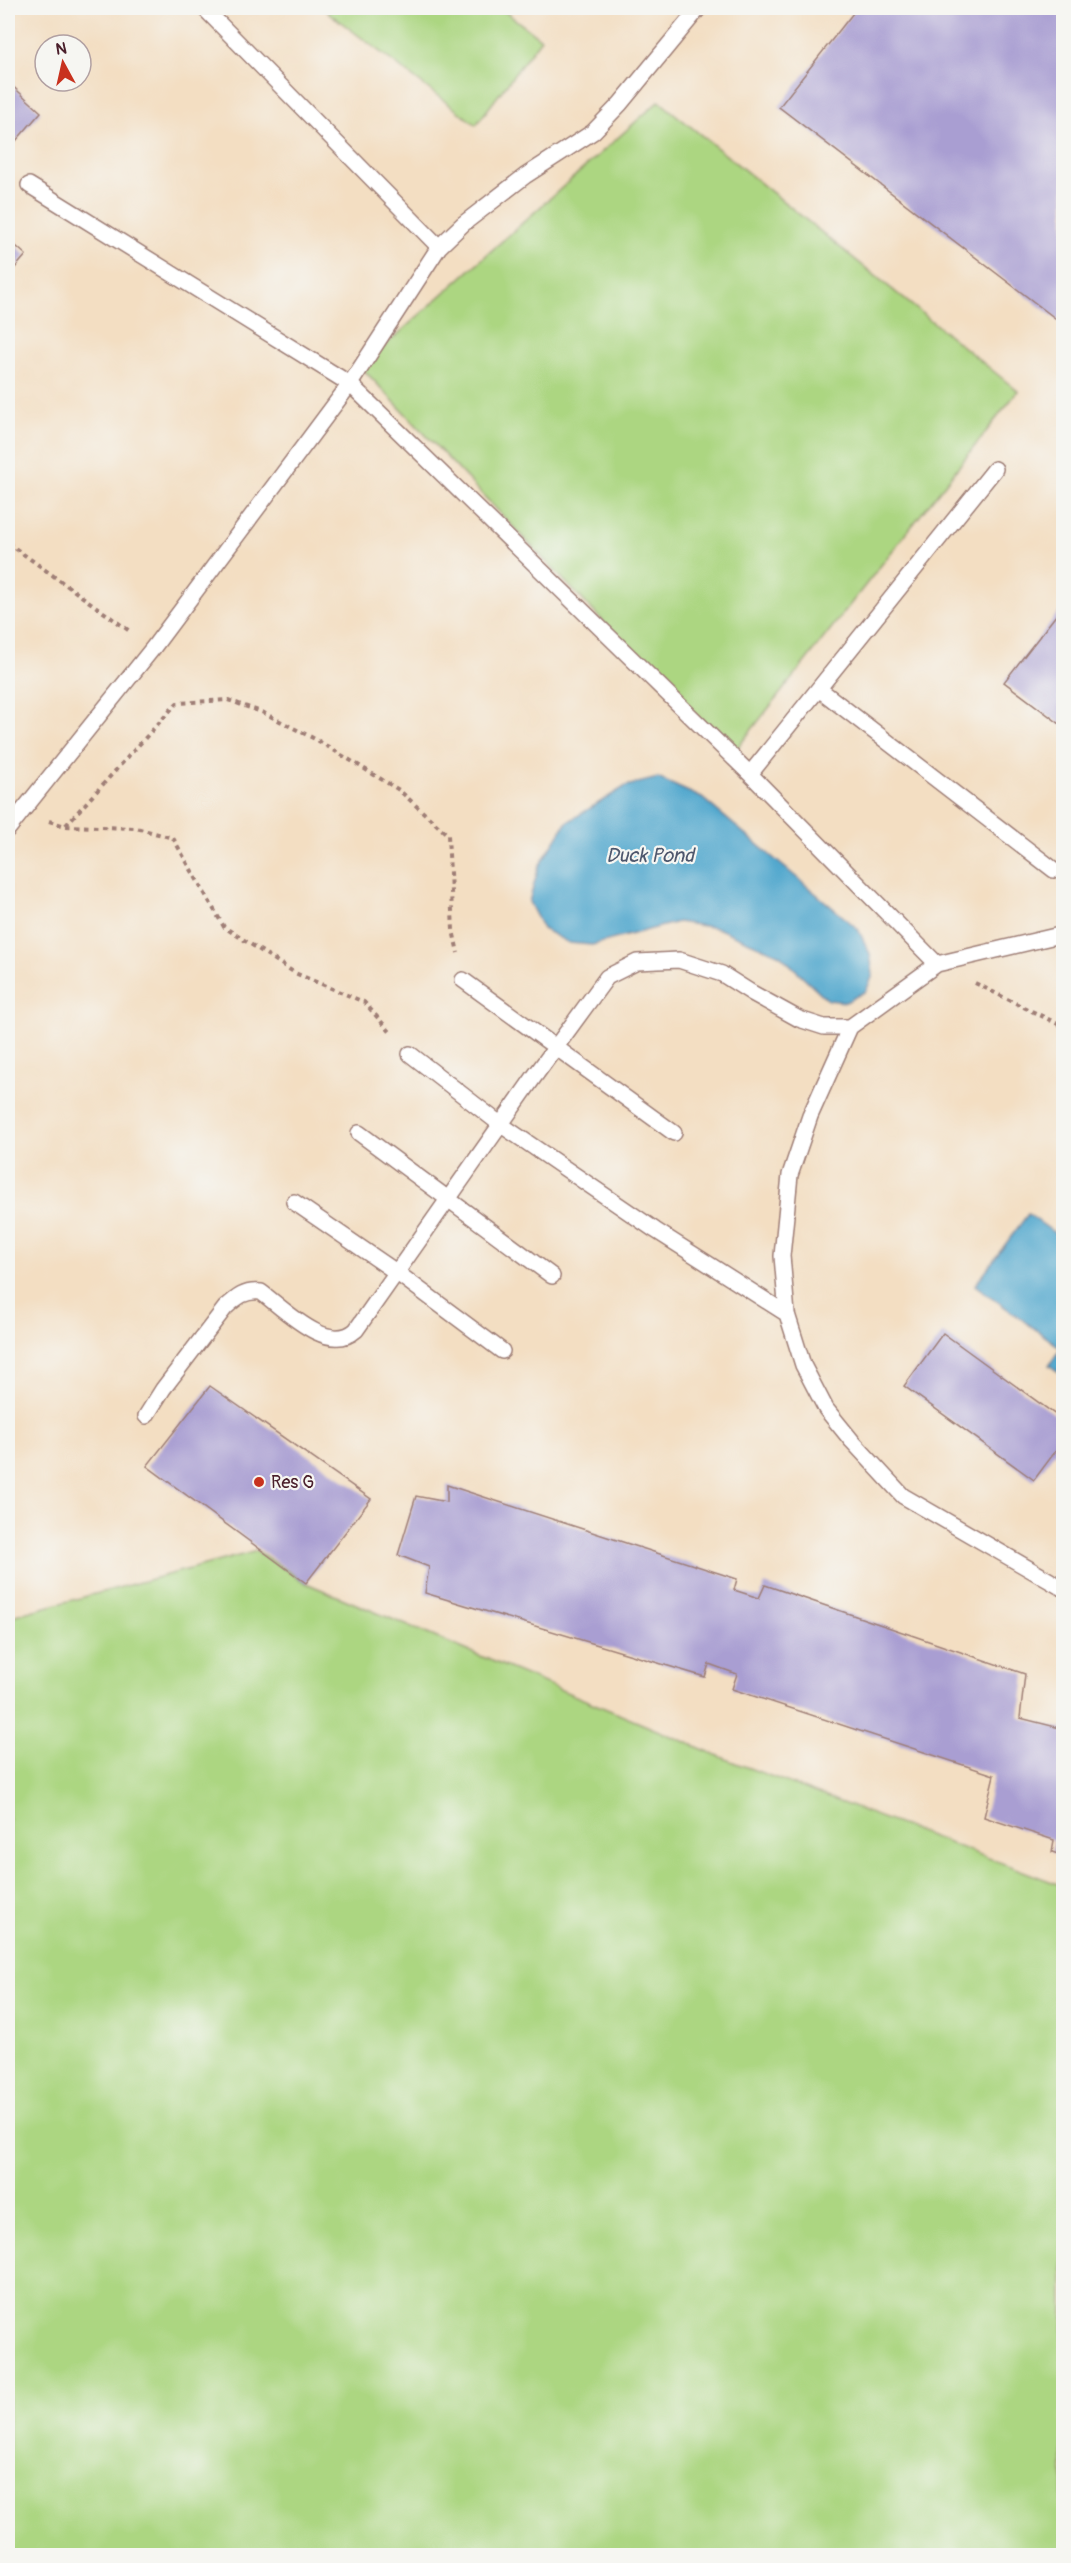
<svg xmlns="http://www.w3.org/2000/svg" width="1071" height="2563" font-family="Pangolin,sans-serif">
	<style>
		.green { fill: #acd681; stroke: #7b7a56; stroke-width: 1.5 }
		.water { fill: #52a8ce; stroke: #4e647c; stroke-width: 1.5 }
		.building { fill: #a99ed2 }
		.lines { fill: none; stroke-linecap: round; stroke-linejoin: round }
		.lane-casing { stroke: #9e7e76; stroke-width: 18 }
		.path { stroke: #9e7e76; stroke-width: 4; stroke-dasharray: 4.5 4.5; stroke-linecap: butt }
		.lane { stroke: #fff; stroke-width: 15 }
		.poi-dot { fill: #c8321e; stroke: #f6f6f2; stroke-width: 2 }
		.labels { text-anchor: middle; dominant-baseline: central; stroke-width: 4.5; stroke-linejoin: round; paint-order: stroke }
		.poi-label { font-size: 18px; fill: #4a1f2b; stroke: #f6f6f2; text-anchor: start }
		.water-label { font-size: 20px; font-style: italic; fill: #4d566c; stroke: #f6f6f2 }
	</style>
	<rect width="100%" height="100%" fill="#f6f6f2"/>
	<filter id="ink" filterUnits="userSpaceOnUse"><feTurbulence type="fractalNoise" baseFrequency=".0167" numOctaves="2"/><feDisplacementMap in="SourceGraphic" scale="12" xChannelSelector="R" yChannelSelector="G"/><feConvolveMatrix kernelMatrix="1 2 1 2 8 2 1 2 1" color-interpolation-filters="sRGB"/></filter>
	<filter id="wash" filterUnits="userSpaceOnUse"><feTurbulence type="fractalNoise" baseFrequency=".008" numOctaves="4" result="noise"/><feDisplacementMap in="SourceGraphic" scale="24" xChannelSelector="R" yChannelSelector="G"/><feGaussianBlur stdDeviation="1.35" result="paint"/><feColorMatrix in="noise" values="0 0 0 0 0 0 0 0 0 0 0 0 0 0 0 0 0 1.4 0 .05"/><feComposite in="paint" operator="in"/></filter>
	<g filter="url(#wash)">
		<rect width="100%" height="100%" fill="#f3dec2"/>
		<path class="green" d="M327 8H500L541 39 476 125 325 10Z
			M659 101 1018 391 731 756 361 367Z
			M257 1551 306 1583 733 1762 1063 1886V2555L8 2556V1617Z"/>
		<path class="water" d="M658 778 702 798 858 929 870 954 873 975 866 991 846 1002 828 1000 780 955 717 928 678 922 592 945 569 943 543 929 529 902 539 866 566 823 626 786Z
			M1028 1214 1063 1239V1375L1049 1365 1061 1348 975 1285Z"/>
		<g id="blocks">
			<path class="building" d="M857 8H1064V325L779 107Z
				M8 82 41 112 8 150Z
				M8 239 26 255 8 276Z
				M1064 605V727L1004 682Z
				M943 1333 1064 1421V1440L1034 1480 904 1386Z
				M210 1386 371 1499 306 1583 147 1466Z
				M447 1485 737 1579 734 1590 759 1598 765 1585 1025 1674 1020 1718 1064 1729V1856L1052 1852 1054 1840 984 1817 994 1775 732 1689 737 1674 709 1664 705 1677 425 1593 429 1567 398 1555 416 1496 447 1502Z"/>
		</g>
	</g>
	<g filter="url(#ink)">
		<use href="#blocks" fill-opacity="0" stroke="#9e7e76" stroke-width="1.5"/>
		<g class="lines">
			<defs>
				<path id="lane" d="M204 8 439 247
					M29 185 350 384 750 774 937 964
					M819 689 1054 870
					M750 774 995 469
					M8 829 153 648 350 384 439 247 463 224 525 176 593 132 620 104 699 8
					M1064 934 937 964 850 1027 810 1116 790 1175 782 1256 787 1314 803 1365 826 1409 852 1441 903 1496 1064 1589
					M463 980 674 1133
					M410 1054 500 1124 655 1230 787 1314
					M359 1133 552 1276
					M294 1202 396 1272 502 1351
					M146 1416 163 1389 225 1308C237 1297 245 1290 261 1292 284 1309 328 1355 356 1330L534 1077 607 977 637 962 679 960 722 974 752 993 799 1019 824 1027H850"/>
			</defs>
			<use href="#lane" class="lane-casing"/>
			<path class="path" d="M8 543 131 632
				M49 821 65 826 177 703 228 700 264 713 317 740 399 790 448 835 453 930 458 953
				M66 826 136 828 173 838 224 927 295 973 364 1002 392 1034
				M975 983 1064 1027"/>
			<use href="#lane" class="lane"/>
		</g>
	</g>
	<circle class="poi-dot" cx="259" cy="1482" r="6"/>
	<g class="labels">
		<g class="poi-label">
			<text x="271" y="1482">Res G</text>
		</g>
		<g class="water-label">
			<text x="650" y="855">Duck Pond</text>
		</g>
	</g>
	<rect width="1071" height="2563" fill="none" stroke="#f6f6f2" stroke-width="30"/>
	<g transform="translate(63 63) rotate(352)"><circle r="28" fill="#f6f6f2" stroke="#b1a0a2" stroke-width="1.5"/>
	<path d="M0-4.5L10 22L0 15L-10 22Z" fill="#c8321e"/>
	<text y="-9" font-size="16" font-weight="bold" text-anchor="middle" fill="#4a1f2b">N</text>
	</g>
</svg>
